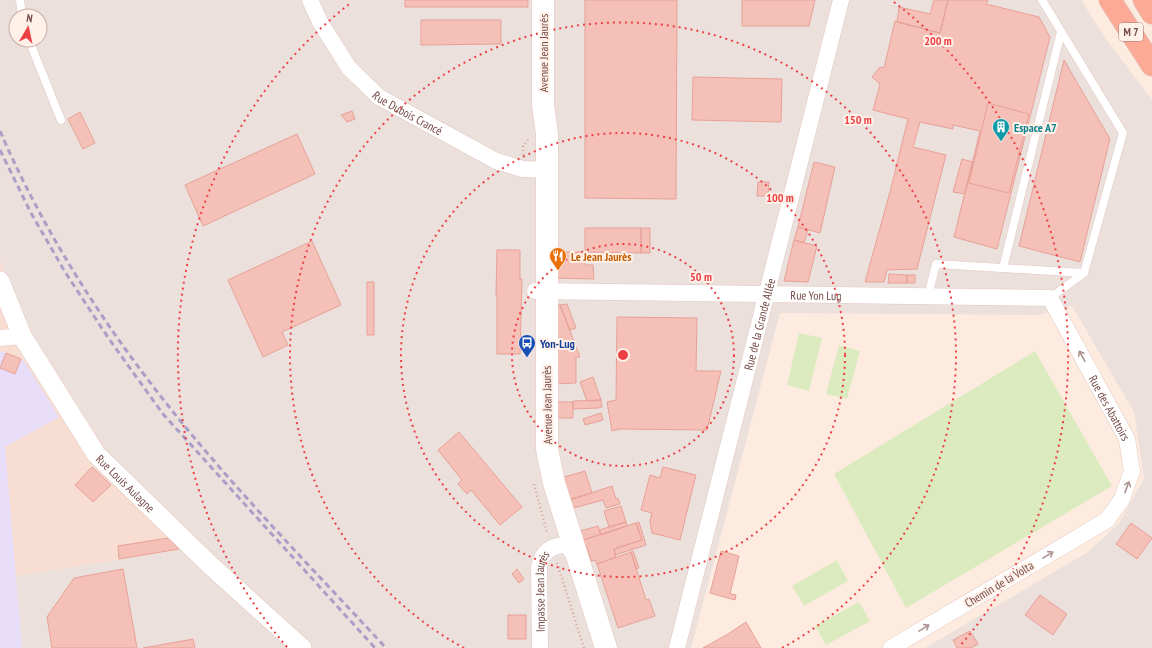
<svg xmlns="http://www.w3.org/2000/svg" width="1152" height="648" font-family="'PT Sans Narrow',sans-serif">
	<style>
		.residential { fill: #f7ddd2 }
		.industrial { fill: #ebe0dc; fill-rule: evenodd }
		.education { fill: #e8ddf9 }
		.green { fill: #dcebbf }
		.building { fill: #f4c0b7; stroke: #e7a197 }
		.lines { fill: none; stroke-linecap: round; stroke-linejoin: round }
		.service-casing { stroke: #e3c7bf; stroke-width: 9 }
		.minor-casing { stroke: #e3c7bf; stroke-width: 17 }
		.tertiary-casing { stroke: #e3c7bf; stroke-width: 20 }
		.secondary-casing { stroke: #e9c5bc; stroke-width: 23 }
		.trunk-casing { stroke: #d8cdcb; stroke-width: 23 }
		.path { stroke: #d8a39a; stroke-width: 2.5; stroke-dasharray: 1 3; stroke-linecap: butt }
		.service { stroke: #fff; stroke-width: 8 }
		.minor { stroke: #fff; stroke-width: 16 }
		.tertiary { stroke: #fff; stroke-width: 19 }
		.secondary { stroke: #fff; stroke-width: 22 }
		.trunk { stroke: #fca995; stroke-width: 22 }
		.rail { stroke: #aa9fc6; stroke-width: 3; stroke-dasharray: 6 4; stroke-linecap: butt }
		.oneway { stroke: #ac9391 }
		.ring { fill: none; stroke: #ed4045; stroke-width: 2; stroke-dasharray: 2 4 }
		.labels { text-anchor: middle; dominant-baseline: central; stroke-width: 4; stroke-linejoin: round; paint-order: stroke }
		.shield { fill: #fff0e8; stroke: #9e7c77; stroke-width: 1 }
		.shield-label { font-size: 11px; font-weight: bold; fill: #754b47 }
		.street-label { font-size: 12px; fill: #754b47; stroke: #fff0e8 }
		.culture-label { font-size: 12px; font-weight: bold; fill: #0d838f; stroke: #fff0e8; text-anchor: start }
		.food-label { font-size: 12px; font-weight: bold; fill: #c56008; stroke: #fff0e8; text-anchor: start }
		.transit-label { font-size: 12px; font-weight: bold; fill: #164399; stroke: #fff0e8; text-anchor: start }
		.centre { fill: #ed4045; stroke: #fff0e8; stroke-width: 2 }
		.ring-label { font-size: 12px; text-anchor: middle; font-weight: bold; fill: #ed4045; stroke: #fff0e8; stroke-width: 4; stroke-linejoin: round; paint-order: stroke }
	</style>
	<rect width="100%" height="100%" fill="#fdebe0"/>
	<path class="residential" d="M0 259 18 304 37 341 105 448 113 459 207 546 16 576 22 648H0Z"/>
	<path class="industrial" d="M0 0H1081L1108 42 1152 100V648H925L1088 552 1119 523 1144 479 1134 412 1072 306 1037 315 780 313 691 648H22L16 576 206 546 113 459 105 448 37 341 18 304 0 259ZM16 16H40V40H16Z"/>
	<path class="education" d="M0 352H4L24 361 59 417 5 447 22 648H0Z"/>
	<path class="green" d="M799 333 822 338 809 391 787 385Z
		M839 345 860 351 847 399 826 394Z
		M1035 351 1112 486 906 608 834 474Z
		M837 560 848 581 804 606 792 586Z
		M859 602 870 621 826 645 815 626Z"/>
	<path class="building" d="M405 0H528V7H405Z
		M585 0H677L676 199 585 198Z
		M742 0H815L809 26H742Z
		M934 0H948L940 33 897 22 899 7 930 14Z
		M948 0H988L986 4 1039 17 1050 37 997 249 954 237 980 131 953 125V129L920 122 913 147 946 155 917 269 887 270 884 282H865L890 192 908 119 873 110 880 84 872 77 880 67 884 68 895 21 940 33Z
		M421 20H501V44L421 45Z
		M1064 60 1110 139 1080 262 1019 246Z
		M693 77 782 79 781 122 692 120Z
		M988 103 1029 114 1009 193 969 183Z
		M352 111 355 119 347 122 341 115Z
		M80 112 95 143 83 149 68 119Z
		M297 134 315 174 203 226 185 185Z
		M962 159 973 162 965 194 953 192Z
		M814 162 835 167 820 233 798 227Z
		M758 182H769L768 196H757Z
		M798 227 808 230 804 243 794 240Z
		M585 228H641V253L585 252Z
		M641 228H650V253H641Z
		M794 240 817 246 808 282 784 281Z
		M312 241 341 305 282 332 288 345 263 357 228 280Z
		M497 250H520V279H522L520 354H497V295L496 296Z
		M553 252H585V265H593L594 279 553 278Z
		M889 274 907 275V283H888Z
		M907 275H915V283H907Z
		M367 282H374V335H367Z
		M553 304 560 305 580 357H576V383L554 384Z
		M567 304 576 328 570 330 560 305Z
		M617 317 697 318 696 371H721L707 430 620 429 612 431 607 402 616 400Z
		M6 353 21 359 15 374 0 368Z
		M593 377 601 400 587 401 580 382Z
		M601 400 602 407 598 408 573 409V401Z
		M555 402H573V418H555Z
		M601 413 603 420 585 425 583 419Z
		M459 432 522 507 500 525 471 490 467 494 458 484 462 480 438 450Z
		M92 467 111 485 93 502 75 485Z
		M663 467 696 475 680 540 652 533 650 521 652 513 641 510 650 475 660 478Z
		M585 471 592 493 567 500 561 478Z
		M612 486 616 499 618 498 620 504 606 508 603 500 570 509 567 501Z
		M621 506 626 522 609 527 604 511Z
		M626 522 627 526 601 535 599 530Z
		M639 522 646 545 615 555 614 549 642 540 636 523Z
		M636 523 642 540 614 549 616 557 597 564 595 560 591 561 587 547 582 549 580 541Z
		M1131 523 1152 538 1137 559 1116 544Z
		M598 526 601 534 580 541 577 532Z
		M168 538 179 549 119 559 118 546Z
		M633 551 639 568 636 569 631 552Z
		M721 551 739 556 730 594 736 595 735 600 710 593Z
		M631 552 646 600 649 599 655 616 618 628 597 564Z
		M123 569 137 648H52L47 617 74 578Z
		M517 569 524 579 519 583 512 574Z
		M1040 595 1067 614 1053 635 1025 615Z
		M508 615H526V639H508Z
		M746 622 761 648H703L728 634Z
		M970 631 978 644 971 648H957L953 640Z
		M193 639 195 648H143Z"/>
	<g class="lines">
		<defs>
			<path id="service" d="M20 0 22 16
				M1042 0 1123 133 1084 273 1050 298
				M29 40 61 120
				M1003 268 1061 32
				M928 296 936 264 1084 273"/>
			<g id="minor">
				<path id="s1" d="M310 0 320 22 349 68 379 97 496 161 523 169 546 170"/>
				<path id="s2" d="M535 291 1050 298 1127 439 1132 471 1122 499 1107 520 891 648"/>
				<path d="M0 338 22 336"/>
				<path id="s3" d="M540 648 539 567C542 552 551 545 567 545L577 559"/>
				<path id="s4" d="M677 648 841 0"/>
			</g>
			<g id="tertiary">
				<path id="s5" d="M0 281 22 336 96 454 210 565 302 648"/>
			</g>
			<path id="secondary" d="M543 0V105L547 134V449L554 483 606 648"/>
			<path id="trunk" d="M1110 0 1152 65
				M1144 0 1152 13"/>
		</defs>
		<use href="#service" class="service-casing"/>
		<use href="#minor" class="minor-casing"/>
		<use href="#tertiary" class="tertiary-casing"/>
		<use href="#secondary" class="secondary-casing"/>
		<use href="#trunk" class="trunk-casing"/>
		<path class="path" d="M523 155V146L528 140
			M534 484 547 533
			M557 563 584 648"/>
		<use href="#service" class="service"/>
		<use href="#minor" class="minor"/>
		<use href="#tertiary" class="tertiary"/>
		<use href="#secondary" class="secondary"/>
		<use href="#trunk" class="trunk"/>
		<path class="rail" d="M0 131C43 230 102 323 170 408 237 492 313 569 386 648
			M0 150 31 213 65 272 109 339 163 414 375 648"/>
	</g>
	<defs><path id="oneway-shaft" d="M-6 0H5M1.5-3L5.5 0L1.5 3" fill="none" stroke-width="1.6" stroke-linecap="round" stroke-linejoin="round"/></defs>
	<g class="oneway">
		<use href="#oneway-shaft" transform="translate(1082 356) rotate(-119)"/>
		<use href="#oneway-shaft" transform="translate(1127 487) rotate(-70)"/>
		<use href="#oneway-shaft" transform="translate(1048 555) rotate(-31)"/>
		<use href="#oneway-shaft" transform="translate(924 628) rotate(-31)"/>
	</g>
	<g class="ring">
		<circle cx="623" cy="355" r="111"/>
		<circle cx="623" cy="355" r="222"/>
		<path d="M464 648A333 333 0 1 1 782 648"/>
		<path d="M287 647A445 445 0 0 1 352 2M894 2A445 445 0 0 1 959 647"/>
	</g>
	<defs>
		<symbol id="building-pin" viewBox="-11 -11 22 30"><path d="M0 17L-7.5 6A9.5 9.5 0 1 1 7.5 6Z" fill="#0f9aa8" stroke="#fff0e8"/><path d="M-4-6H4V6H1V3H-1V6H-4ZM-2.5-4.3h1.7v1.8h-1.7ZM.8-4.3h1.7v1.8H.8ZM-2.5-1h1.7V.8h-1.7ZM.8-1h1.7V.8H.8Z" fill="#fff"/></symbol>
		<symbol id="restaurant-pin" viewBox="-11 -11 22 30"><path d="M0 17L-7.5 6A9.5 9.5 0 1 1 7.5 6Z" fill="#e8710a" stroke="#fff0e8"/><path d="M-5-6h1v4h1v-4h1v4h1v-4h1v5L-1.5 .5V6h-2V.5L-5-1ZM5-6V6H3V1.5H1.5Q1.5-4 5-6Z" fill="#fff"/></symbol>
		<symbol id="bus-pin" viewBox="-11 -11 22 30"><path d="M0 17L-7.5 6A9.5 9.5 0 1 1 7.5 6Z" fill="#1a4fb4" stroke="#fff0e8"/><path d="M-5-6H5V4H4V6H2V4H-2V6H-4V4H-5ZM-3.5-4V0h7V-4ZM-3.5 1.2v1.5H-2V1.2ZM2 1.2v1.5H3.5V1.2Z" fill="#fff"/></symbol>
	</defs>
	<g fill-rule="evenodd">
		<use href="#building-pin" x="991" y="117" width="20" height="27"/>
		<use href="#restaurant-pin" x="548" y="246" width="20" height="27"/>
		<use href="#bus-pin" x="517" y="333" width="20" height="27"/>
	</g>
	<g class="labels">
		<rect class="shield" x="1119" y="23" width="24" height="18" rx="3"/>
		<g class="shield-label">
			<text x="1131" y="32">M 7</text>
		</g>
		<g class="street-label">
			<text transform="translate(543 53) rotate(-90)">Avenue Jean Jaurès</text>
			<text stroke="none"><textPath href="#s1" startOffset="153">Rue Dubois Crancé</textPath></text>
			<text stroke="none"><textPath href="#s2" startOffset="281">Rue Yon Lug</textPath></text>
			<text stroke="none"><textPath href="#s4" startOffset="334">Rue de la Grande Allée</textPath></text>
			<text transform="translate(547 405) rotate(-91)">Avenue Jean Jaurès</text>
			<text stroke="none"><textPath href="#s2" startOffset="640">Rue des Abattoirs</textPath></text>
			<text stroke="none"><textPath href="#s5" startOffset="240">Rue Louis Aulagne</textPath></text>
			<text transform="translate(999 584) rotate(-31)">Chemin de la Volta</text>
			<text stroke="none"><textPath href="#s3" startOffset="57">Impasse Jean Jaurès</textPath></text>
		</g>
		<g class="culture-label">
			<text x="1014" y="127">Espace A7</text>
		</g>
		<g class="food-label">
			<text x="571" y="256">Le Jean Jaurès</text>
		</g>
		<g class="transit-label">
			<text x="540" y="343">Yon-Lug</text>
		</g>
	</g>
	<circle cx="623" cy="355" r="6" class="centre"/>
	<g class="ring-label">
		<text x="938" y="45">200 m</text>
		<text x="858" y="124">150 m</text>
		<text x="780" y="202">100 m</text>
		<text x="701" y="281">50 m</text>
	</g>
	<g transform="translate(28 28) rotate(9)"><circle r="19" fill="#fff0e8" stroke="#c8aea8"/>
	<path d="M0-3L7 15L0 10L-7 15Z" fill="#ed4045"/>
	<text y="-6" font-size="11" font-weight="bold" text-anchor="middle" fill="#754b47">N</text>
	</g>
</svg>
